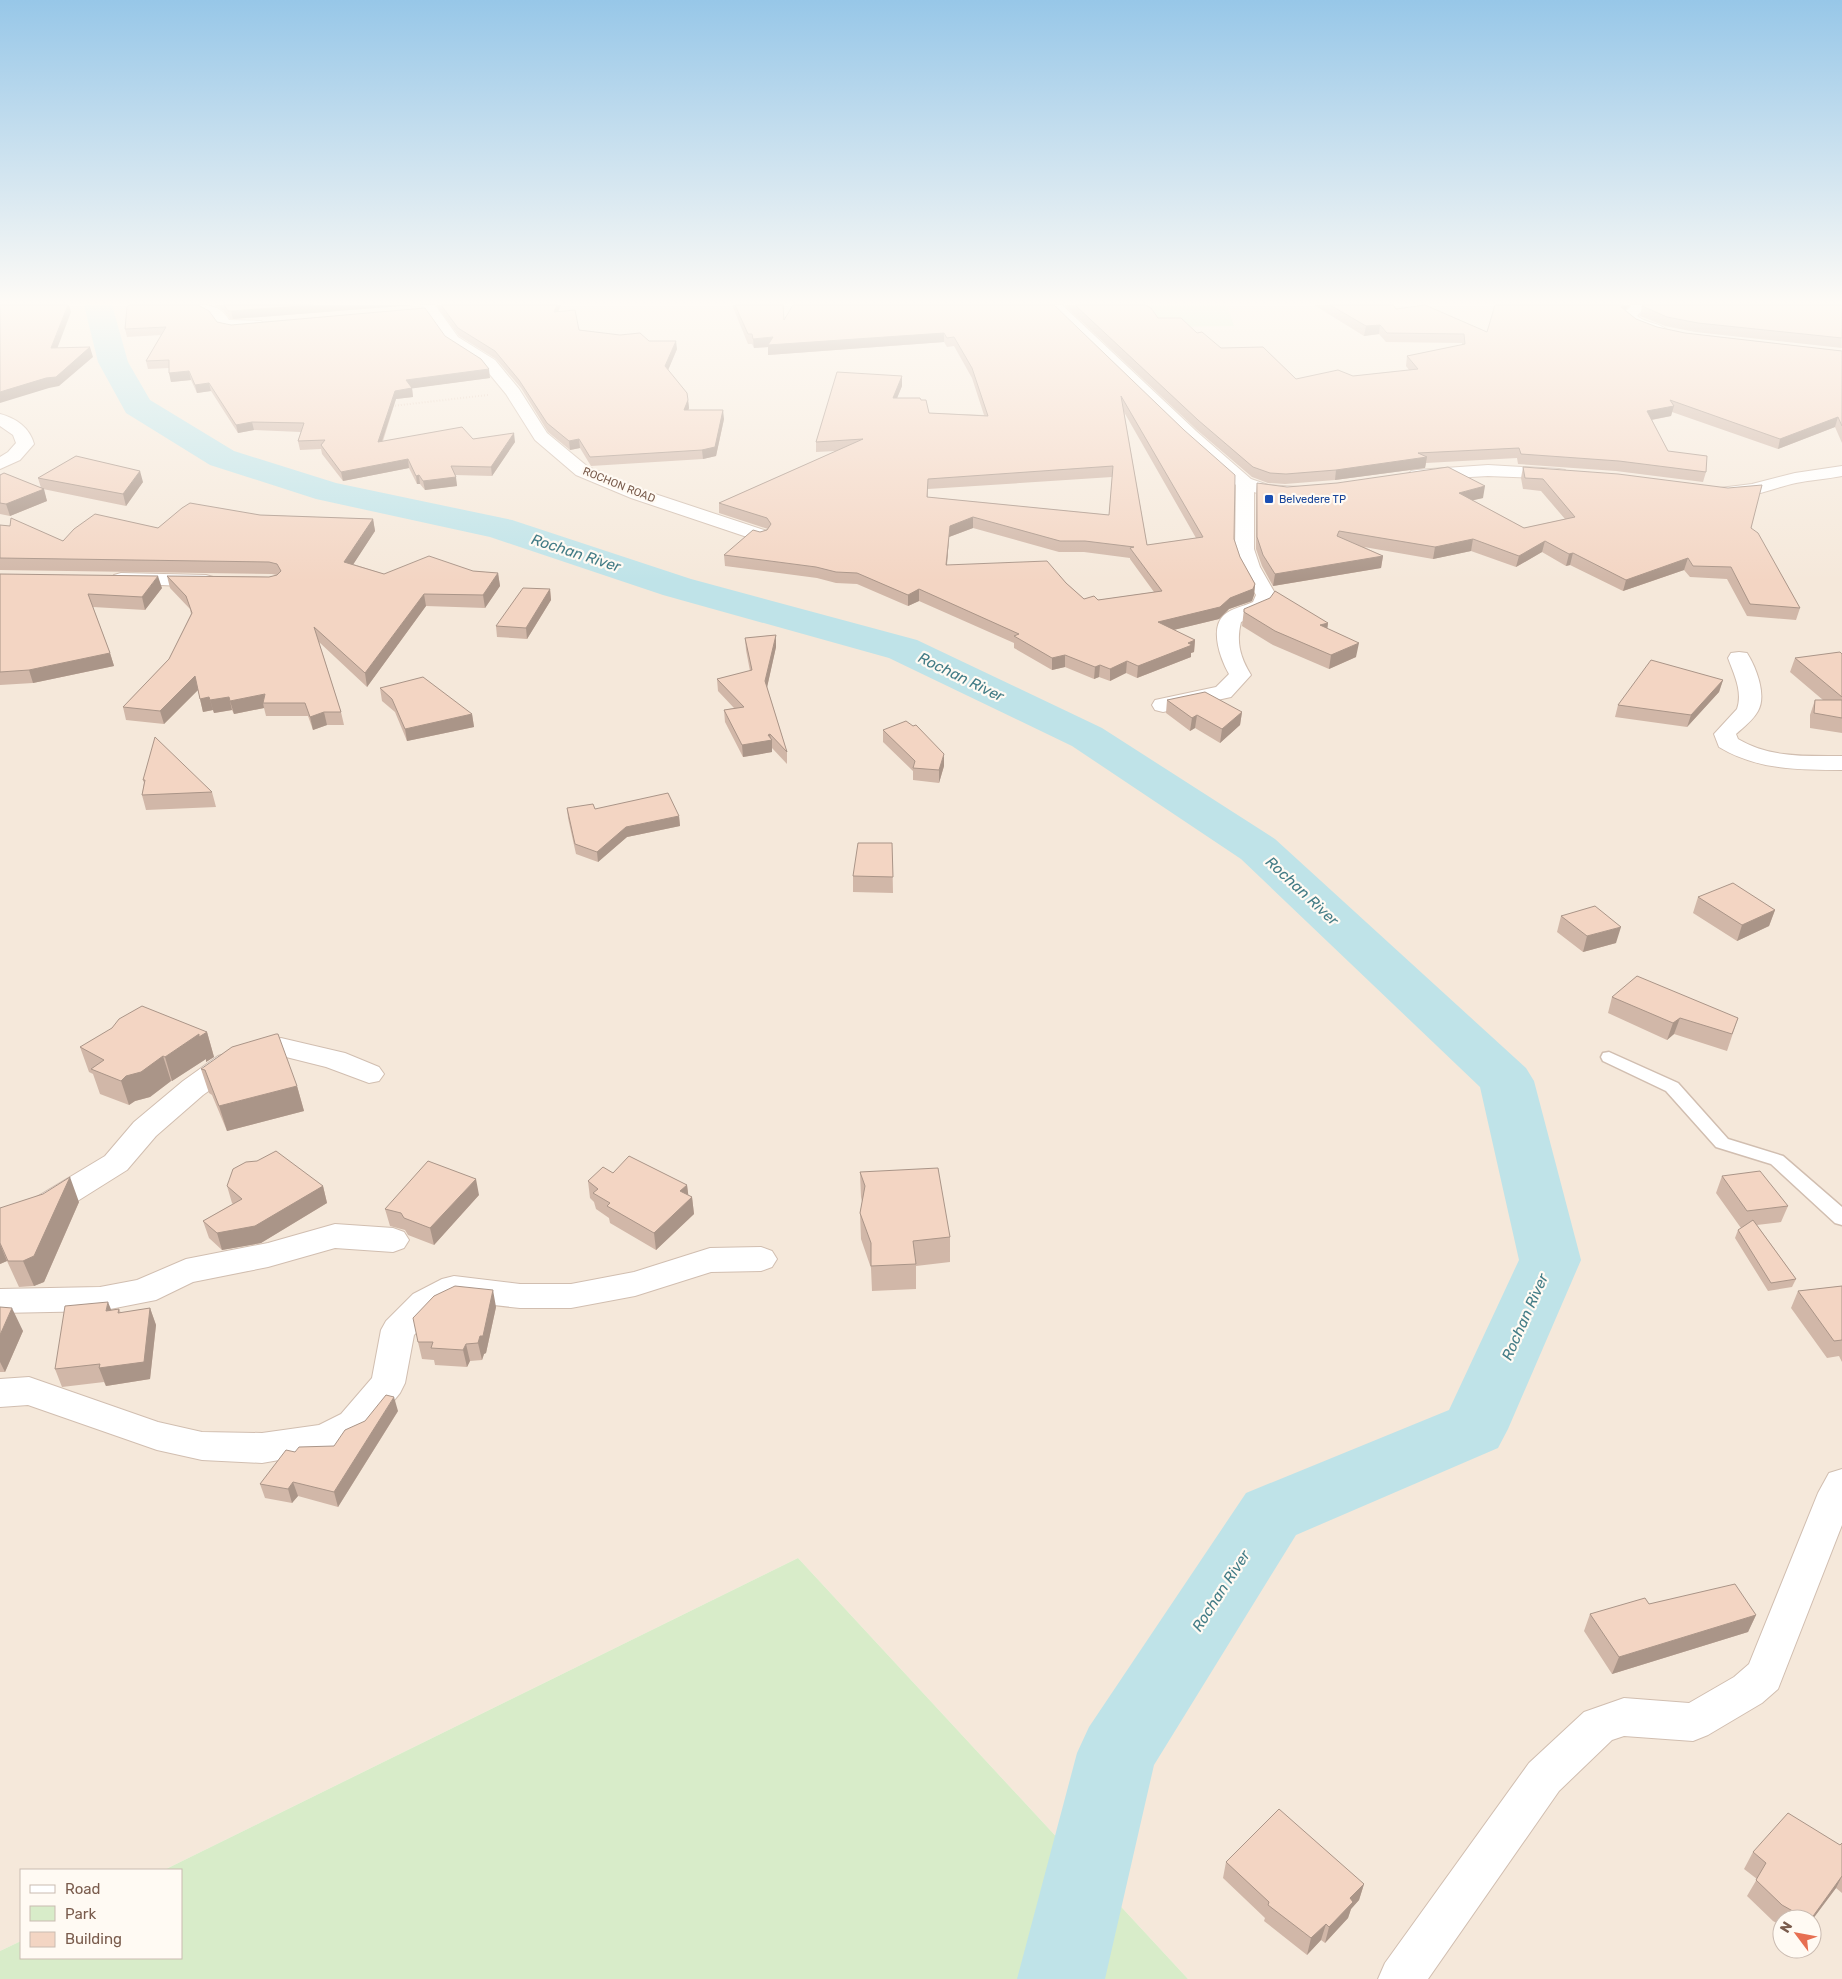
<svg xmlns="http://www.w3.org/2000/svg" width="1842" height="1979" font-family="Rubik,sans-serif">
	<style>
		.residential { fill: #f5e8da; fill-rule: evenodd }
		.green { fill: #d8ecc9 }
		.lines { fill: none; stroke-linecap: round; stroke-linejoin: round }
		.river { fill: #bfe3e8; fill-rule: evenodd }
		.service-casing { stroke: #d1beb0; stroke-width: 3 }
		.minor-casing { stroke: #d1beb0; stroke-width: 2 }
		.path { stroke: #d9b8a5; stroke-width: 2; stroke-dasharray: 0.5 2.5; stroke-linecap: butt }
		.service { fill: #fff; fill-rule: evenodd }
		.minor { fill: #fff; fill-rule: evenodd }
		.wall { fill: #d1b7a8; fill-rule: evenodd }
		.shaded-wall { fill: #aa9588 }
		.building { fill: #f3d5c3; stroke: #aa9588; fill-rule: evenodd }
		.transit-dot { fill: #1a4fb4; stroke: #fffaf3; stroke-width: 2 }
		.labels { text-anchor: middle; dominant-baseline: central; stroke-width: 4.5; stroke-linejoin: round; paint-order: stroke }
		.far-street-label { font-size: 11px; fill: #7a5c4d; stroke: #fffaf3 }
		.far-transit-label { font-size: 11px; fill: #164399; stroke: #fffaf3; text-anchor: start }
		.water-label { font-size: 15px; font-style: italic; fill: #437c86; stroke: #fffaf3 }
	</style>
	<rect width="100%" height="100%" fill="#fdf6ec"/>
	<path class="residential" d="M0 305H1842V1979H1188L798 1558 164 1870H21V1941L0 1951ZM1782 1919H1812V1949H1782Z"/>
	<path class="green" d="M1122 305H1227L1234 326 1158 327Z
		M798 1558 1188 1979H0V1951L21 1941V1958H181V1870H164Z"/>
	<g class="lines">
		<path class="river" d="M84 305H112L128 362 150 400 234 451 336 483 512 520 691 579 917 640 1102 728 1275 839 1526 1068 1534 1081 1581 1260 1508 1429 1498 1448 1296 1535 1154 1765 1105 1979H1017L1077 1753 1089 1727 1246 1493 1449 1410 1519 1260 1480 1087 1241 859 1072 746 889 658 663 595 490 537 316 499 210 465 126 413 98 362Z"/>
		<defs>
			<path id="service" d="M1609 1052 1678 1083 1728 1139 1783 1156 1842 1207V1225L1835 1223 1771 1164 1716 1147 1666 1091 1603 1061 1601 1057 1603 1053Z"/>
			<path id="minor" d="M193 305C209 305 220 305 229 320L261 321 264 324 261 327 256 329 219 328 212 317 195 308Z
				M421 305H435L458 337 495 360 519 389 547 433 588 467 643 490 767 531 770 535 767 539 760 541 753 539 631 498 576 475 535 440 506 394 483 366 448 343Z
				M1047 305H1062L1196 431 1251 479 1268 485 1299 487 1302 491 1299 495C1285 498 1268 497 1254 492V549L1260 567 1276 595 1268 610 1241 622C1236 642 1240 657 1251 675L1231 697 1163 712 1155 710 1152 705 1155 700 1216 687 1229 674C1221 660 1209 629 1224 615 1230 609 1244 606 1253 602L1256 595 1240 567 1235 549 1236 485 1184 439Z
				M1632 305H1647L1637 316C1645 323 1661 323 1668 331L1665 334C1651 338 1629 328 1621 316Z
				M0 414C16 418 30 428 34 444L20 460 0 469V457L8 452 16 443 13 435 0 426Z
				M1488 465 1559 469 1565 470 1568 474 1565 478 1559 479 1488 476 1417 480 1411 479 1408 475 1411 471 1417 470Z
				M1842 466V476C1827 479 1811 480 1796 483 1772 488 1744 502 1720 496L1717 492 1720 488 1752 484 1795 473Z
				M121 573 206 575 213 577 216 581 213 585 206 587 114 583 111 579 114 575Z
				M1739 652 1747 653C1756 667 1767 695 1758 711 1753 720 1744 727 1736 734L1738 739C1770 758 1806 756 1842 756V770C1799 770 1757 770 1719 747L1714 734 1737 709C1743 692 1734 674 1728 658L1731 653Z
				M281 1038 345 1053 379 1067 384 1074 379 1081 369 1083 326 1067 282 1056 238 1070 203 1095 156 1136 127 1170 52 1217 0 1234V1211L30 1201 105 1156 134 1122 183 1081 218 1056Z
				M335 1224 393 1228 404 1232 409 1240 404 1248 393 1252 335 1248 268 1267 193 1282 156 1300 100 1311 0 1313V1289L100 1287 137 1280 186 1259 268 1243Z
				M761 1247 772 1251 777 1259 772 1267 761 1271 711 1272 635 1296 571 1308H520L458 1301 437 1312 414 1335 405 1383 400 1393 367 1434 325 1452 262 1463 202 1460 157 1450 28 1405 0 1407V1379L29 1377 158 1422 202 1432 262 1433 319 1425 341 1414 372 1378 381 1330 386 1321 413 1294 442 1279 454 1276 520 1284H571L634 1272 710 1248Z
				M1842 1469V1525L1778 1689 1762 1703 1708 1735 1693 1741 1624 1736 1612 1740 1559 1791 1428 1979H1378L1385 1963 1529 1763 1584 1712 1624 1698 1689 1703 1734 1677 1749 1664 1818 1493 1829 1473Z"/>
		</defs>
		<use href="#service" class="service-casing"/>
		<use href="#minor" class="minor-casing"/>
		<path class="path" d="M392 406 488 395"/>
		<use href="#service" class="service"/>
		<use href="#minor" class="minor"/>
	</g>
	<path class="wall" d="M212 305H414L233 319H230L224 311 215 305Z
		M436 305H561L558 312 579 330 649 341 677 349 668 370 688 400 689 408 688 410 724 419 716 456 703 459 591 466 580 448 570 450 548 432 521 388 496 359 459 336Z
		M732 305H784V319L1054 305 1234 539 1240 557 1255 584 1254 595 1252 601 1229 609 1219 619 1173 630 1195 640 1194 652 1191 653V657L1137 678 1126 673 1110 681 1099 677 1094 679 1065 667 1052 670 1014 648V643L919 601 908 606 857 584 836 583 817 578 725 566 724 555 760 532 768 529 719 513V503L836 451 816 452V442L902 376V386L897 398 921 400 929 413 984 415 972 378 954 346 947 347 944 342 768 355V347L754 348 752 344H748ZM1124 412 1196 538 1147 545ZM1112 477 1109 515 928 497V489ZM973 528 1059 552H1084L1130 558V559L1154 592 1098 600 1084 599 1066 583 947 565 949 537Z
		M1064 305H1145L1158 318 1197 333 1221 348 1296 379 1353 376 1409 370 1406 366 1407 356 1462 345V343L1386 342 1379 334 1364 336 1314 305H1393L1396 309 1487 332 1630 305 1625 310 1636 319 1657 327 1685 333 1842 351V443L1835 427 1778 449 1672 412 1671 416 1652 420 1668 451 1706 472 1703 482 1616 471 1518 464 1517 458 1426 463 1425 468 1335 480 1285 484 1268 483 1252 477 1197 430Z
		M1842 305V348L1695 332 1665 326 1640 316 1642 306Z
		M217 322 231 325 445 336 490 378 412 388 413 397 396 399 383 441 473 439 515 442 492 476 455 475 457 486 425 490 420 484H417L409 468 343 481 322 454 321 449 300 450 298 441 301 432 254 430 238 433 211 391 197 393 191 380 171 382 169 368 148 369 146 361 161 335 127 337 125 329Z
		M1523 467 1751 528 1800 608 1796 620 1747 616 1727 579 1690 577 1684 570 1623 591 1570 565 1566 566 1542 552 1516 567 1471 551 1433 559 1364 547 1383 556 1381 568 1273 586 1262 566 1256 549V494L1257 483 1287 487 1483 498 1472 500 1524 528 1565 519 1541 491 1523 489 1521 478Z
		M0 475 41 488 38 478 143 482 126 506 43 489 47 501 10 516 0 514Z
		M260 515 373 519 375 531 353 564 384 574 473 571 498 573 500 586 485 608 426 606 367 687 319 642 341 712 344 725H327L313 730 308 716H266L264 708 234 714 232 710 214 713 213 710 203 712 198 690 164 724 126 720 123 707 169 659 191 614 190 609 170 588 167 576 269 577 277 575 272 574 0 570V525L63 541 158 528Z
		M0 574 162 588 145 610 93 607 110 653 114 666 33 683 0 685Z
		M550 589 551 600 527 639 497 637 496 626Z
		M1244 609 1328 623 1327 629 1356 657 1329 669 1273 645 1242 626Z
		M776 635V647L767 687 787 752V764L772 748V752L743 757 725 722 724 710 734 708 718 691 717 679 750 671 746 650 745 638Z
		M1842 654V733L1810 728V715L1815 700H1823L1790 672 1795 658Z
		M1723 680 1719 692 1687 727 1615 717 1618 705Z
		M380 688 472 714 474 727 407 741 395 712 382 701Z
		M1167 700 1242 712 1240 725 1220 743 1195 728 1190 731 1166 713Z
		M883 730 944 766 939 783 913 780V771L883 742Z
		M143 780 212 792 216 807 146 810 142 795 144 783Z
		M567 808 595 809 679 816 680 826 627 837 598 862 576 854 568 818Z
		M892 843 893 893 853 892V876Z
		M1698 897 1775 910 1769 926 1737 941 1693 913Z
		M1561 916 1616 943 1583 952 1557 932Z
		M1612 997 1738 1018 1727 1051 1674 1034 1667 1040 1608 1013Z
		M207 1032 214 1057 206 1062V1059L172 1081H171L150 1097 135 1101 129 1105 100 1094 93 1074 89 1072 80 1047Z
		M201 1069 297 1086 304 1111 227 1131 212 1095 209 1093Z
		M860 1172 950 1237V1262L916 1266V1289L872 1291 871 1268 861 1239 860 1213 862 1202 861 1197Z
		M613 1173 687 1185 688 1195 692 1197 694 1214 656 1250 610 1223 609 1218 596 1209 594 1202 590 1198 588 1181Z
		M1722 1176 1788 1206 1781 1222 1757 1225 1796 1279 1792 1287 1768 1291 1735 1238 1738 1230 1741 1228 1716 1193Z
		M227 1186H323L327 1203 261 1243 222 1250 209 1238 203 1221 233 1204 232 1203Z
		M479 1195 434 1245 408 1235 405 1230 390 1226 385 1209Z
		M79 1202 44 1282 34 1286 19 1287 7 1261 0 1264V1208Z
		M1842 1286V1362L1839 1356 1827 1358 1791 1308 1798 1291Z
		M0 1307 23 1331 5 1372H0Z
		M496 1307 486 1353 484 1354 482 1360 470 1361 467 1367 435 1365 434 1360 422 1359 418 1342Z
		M150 1308 156 1325 150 1379 106 1386 104 1382 62 1387 55 1369 111 1310 119 1309 121 1313Z
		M398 1411 338 1507 298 1496 292 1503 265 1498 260 1484 295 1452 334 1446Z
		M1649 1604 1756 1615 1748 1632 1612 1674 1584 1631 1590 1614Z
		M1842 1843V1893L1836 1888 1812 1920V1919H1782V1926L1773 1921 1747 1896 1757 1879 1744 1869 1753 1852 1840 1845Z
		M1226 1862 1364 1884 1359 1900 1351 1909 1348 1918 1325 1943 1321 1940 1307 1955 1264 1921 1265 1918 1223 1878Z"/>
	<path class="shaded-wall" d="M68 305H69L71 312 54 357 51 348Z
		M314 305H414L233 319 231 311Z
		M557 305H561L555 320 554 312Z
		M1623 305H1630L1619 316 1621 307Z
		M1380 325 1379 334 1364 336 1366 326Z
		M944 333V342L768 355V347L754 348 753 339 773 337Z
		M676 341 677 349 666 375 665 366Z
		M90 347 93 357 59 386 49 388 0 403V392Z
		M489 369 490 378 408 389 406 380Z
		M189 371 191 380 171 382 169 373Z
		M902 376V386L893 408V398Z
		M209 383 211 391 197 393 195 385Z
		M412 388 413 397 396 399 379 450 378 442 395 391Z
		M688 400 689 408 685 419 684 410Z
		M1674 406 1671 416 1645 421 1647 411Z
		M723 410 724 419 716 456 703 459 702 450Z
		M1838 417 1835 427 1778 449 1780 439Z
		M252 422 254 430 238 433 236 425Z
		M514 433 515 442 492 476 491 467Z
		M579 439 580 448 570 450 569 441Z
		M1427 457 1425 468 1335 480 1336 470Z
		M408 459 409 468 343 481 341 472Z
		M140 471 143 482 126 506 123 494Z
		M419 475 420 484H417L416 476Z
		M456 477 457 486 425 490 423 481Z
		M1485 486 1483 498 1457 504 1459 493Z
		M44 489 47 501 10 516 6 504Z
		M973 517V528L949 537 946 576V565L950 526Z
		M373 519 375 531 347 574 344 562Z
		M1473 539 1471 551 1433 559 1435 547Z
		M1545 541 1542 552 1516 567 1519 556Z
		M1573 553 1570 565 1566 566 1569 554Z
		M1383 556 1381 568 1273 586 1275 574Z
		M1688 558 1684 570 1623 591 1626 580Z
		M498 573 500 586 485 608 483 595Z
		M158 576 162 588 145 610 142 597Z
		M1255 584 1254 595 1252 601 1229 609 1219 619 1157 634 1158 622 1230 598Z
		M550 589 551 600 527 639 526 628Z
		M919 589V601L908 606V595Z
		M424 594 426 606 367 687 365 673Z
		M1328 623 1326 638 1320 625Z
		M776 635V647L766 692 765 681Z
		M1195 640 1194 652 1191 653V657L1137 678 1138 666Z
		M1359 643 1356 657 1329 669 1331 655Z
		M110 653 114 666 33 683 29 670Z
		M1065 655V667L1052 670V658Z
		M1127 661 1126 673 1110 681V669Z
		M1100 665 1099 677 1094 679 1095 667Z
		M195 676 199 689 164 724 160 711Z
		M1723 680 1719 692 1687 727 1691 715Z
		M265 694 263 703 264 708 234 714 230 701Z
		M209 697 213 710 203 712 200 699Z
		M229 697 232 710 214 713 210 700Z
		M324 712 327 725 313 730 310 717Z
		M1242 712 1240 725 1220 743 1222 729Z
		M472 714 474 727 407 741 405 729Z
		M1197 715 1195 728 1190 731 1192 718Z
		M770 734 771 740H772V752L743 757 742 745Z
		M944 754V766L939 783V770Z
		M679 816 680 826 627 837 598 862 597 852 626 827Z
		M1775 910 1769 926 1737 941 1742 925Z
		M1621 927 1616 943 1583 952 1587 936Z
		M1680 1018 1674 1034 1667 1040 1673 1023Z
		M207 1032 214 1057 206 1062V1059L172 1081 165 1057 199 1034Z
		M163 1056 171 1081 150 1097 135 1101 129 1105 121 1081 126 1076Z
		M297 1086 304 1111 227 1131 219 1106Z
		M70 1177 79 1202 44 1282 34 1286 23 1261Z
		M476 1179 479 1195 434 1245 430 1228Z
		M687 1185 689 1200 692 1197 694 1214 656 1250 654 1233 680 1191Z
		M323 1186 327 1203 261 1243 222 1250 217 1233Z
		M0 1244 7 1261 0 1264Z
		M493 1290 496 1307 486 1353 484 1354 482 1360 478 1343Z
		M108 1302 115 1319 106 1311Z
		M12 1308 23 1331 5 1372 0 1362V1335Z
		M150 1308 156 1325 150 1379 106 1386 99 1368Z
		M466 1344 470 1361 467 1367 463 1350Z
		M394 1397 398 1411 338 1507 334 1492Z
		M293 1482 298 1496 292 1503 288 1489Z
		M1756 1615 1748 1632 1612 1674 1619 1657Z
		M1842 1876 1836 1888 1812 1920V1919H1811Z
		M1364 1884 1359 1900 1351 1909 1348 1918 1325 1943 1329 1927 1350 1898Z
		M1326 1924 1321 1940 1307 1955 1311 1938Z"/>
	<path class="building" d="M0 305H68L51 348 90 347 56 377 46 378 0 392Z
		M129 305H198L209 311 217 322 231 325 425 308 445 336 481 359 489 369 406 380 412 388 395 391 378 442 462 427 473 439 514 433 491 467 451 466 456 477 423 481 419 475 416 476 408 459 341 472 321 445 325 440 298 441 304 423 252 422 236 425 209 383 195 385 189 371 169 373V360L146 361 166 327 125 329 127 307Z
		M224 305H314L231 311H228Z
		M441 305H557L554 312 575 310 579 330 620 335 640 333 649 341H676L665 366 687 393 688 400 684 410H723L715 447 702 450 590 457 579 439 569 441 547 423 519 380 495 351 458 328Z
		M735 305H783L784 320 793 305H1054L1184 430 1235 475 1234 539 1240 557 1255 584 1253 589 1230 598 1220 607 1158 622 1195 640 1188 643 1192 645 1138 666 1127 661 1110 669 1100 665 1095 667 1065 655 1052 658 1014 636 1019 634 919 589 908 595 857 573 836 572 816 567 724 555 753 530 760 532 767 530 771 524 767 518 719 503 863 439 816 442 837 372 902 376 893 398H920L921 400H926L929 413 988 416 972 368 954 337 947 338 944 333 768 345 773 337 753 339 752 334H748ZM1121 396 1203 537 1147 545ZM1113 466 1109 515 927 497 928 479ZM973 517 1060 541H1085L1134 547 1130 548 1162 591 1098 600 1094 596 1084 599 1066 583 1047 561 946 565 950 526Z
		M1075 305H1145L1151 308 1158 318H1181L1197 333 1202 332 1221 348 1263 347 1296 379 1338 370 1353 376 1418 369 1407 356 1465 344 1464 334 1387 333 1380 325 1366 326 1330 305H1393L1396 309 1425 305 1487 332 1495 305H1623L1621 307 1636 319 1657 327 1685 333 1842 351V426L1838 417 1780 439 1670 400 1674 406 1647 411 1668 451 1707 456 1706 472 1619 461 1521 454 1519 448 1418 453 1427 457 1336 470 1286 474 1270 473 1253 467 1198 420Z
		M1644 305H1842V338L1698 323 1667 317 1642 306Z
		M76 456 140 471 123 494 38 478Z
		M1448 467 1485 486 1459 493 1524 528 1575 517 1543 479 1525 478 1523 467 1618 474 1728 488 1762 485 1751 528 1758 533 1800 608 1750 604 1731 567 1693 566 1688 558 1626 580 1573 553 1569 554 1545 541 1519 556 1473 539 1435 547 1339 531 1337 536 1383 556 1275 574 1263 555 1257 537V483L1287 487 1337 483Z
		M4 473 44 489 6 504 0 503V475Z
		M190 503 260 515 373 519 344 562 384 574 429 556 473 571 498 573 483 595 424 594 365 673 314 627 341 712H324L310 717 305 703H263L265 694 230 701 229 697 210 700 209 697 200 699 195 676 160 711 123 707 169 659 192 613 186 596 167 576 269 577 277 575 281 571 277 564 269 562 0 558V525L10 526 11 518 63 541 74 529 95 514 158 528 182 508Z
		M0 574 158 576 142 597 88 594 110 653 29 670 0 672Z
		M523 588 550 589 526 628 496 626Z
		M1275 591 1328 623 1320 625 1359 643 1331 655 1275 631 1244 612V609L1270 598Z
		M776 635 765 681 787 752 770 734 768 735 772 740 742 745 724 710 744 707 717 679 752 670 745 638Z
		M1840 652 1842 654V697L1795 658Z
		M1651 660 1723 680 1691 715 1618 705Z
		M423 677 472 714 405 729 392 699 380 688Z
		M1205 692 1242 712 1222 729 1197 715 1192 718 1167 700Z
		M1815 700H1842V718L1814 713Z
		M906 721 913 726 916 725 944 754 939 770 913 768 915 761 883 730Z
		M155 737 212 792 142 795 145 780H143Z
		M668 793 679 816 626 827 597 852 575 844 567 808 593 804 595 809Z
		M858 843H892L893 877 853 876Z
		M1733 883 1775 910 1742 925 1698 897Z
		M1595 906 1621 927 1587 936 1561 916Z
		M1637 976 1738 1018 1732 1034 1680 1018 1673 1023 1612 997Z
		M142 1006 207 1032 199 1037V1034L165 1057 163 1056 141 1072 126 1076 121 1081 91 1069 104 1060 80 1047 112 1028 119 1019Z
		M276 1034H278L297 1086 219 1106 205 1070 201 1069 232 1047Z
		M276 1151 323 1186 255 1226 217 1233 203 1221 242 1199 227 1186 233 1169 246 1162 257 1161Z
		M629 1156 687 1185 680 1191 692 1197 654 1233 607 1206 610 1203 593 1193 598 1189 588 1181 603 1167 613 1173Z
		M428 1161 476 1179 430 1228 404 1218 401 1213 385 1209Z
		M938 1168 950 1237 913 1241 916 1264 871 1266V1243L860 1213 865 1186 860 1172Z
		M1760 1171 1788 1206 1747 1211 1722 1176Z
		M70 1177 34 1256 23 1261H8L0 1243V1208L43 1194Z
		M1753 1220 1796 1279 1771 1283 1738 1230Z
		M455 1286 493 1290 483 1336H480L478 1343 466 1344 463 1350 431 1348 433 1342H418L413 1318 434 1296Z
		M1842 1286V1340L1834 1341 1798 1291Z
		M108 1302 106 1311 119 1309 118 1313 150 1308 144 1362 99 1368 100 1364 55 1369 65 1306Z
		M0 1307 12 1308 0 1335Z
		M386 1395 394 1397 334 1492 293 1482 288 1489 260 1484 286 1450 295 1452 299 1447 334 1446 345 1430 365 1421Z
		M1735 1584 1756 1615 1619 1657 1590 1614 1645 1598 1649 1604Z
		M1279 1809 1364 1884 1350 1898 1353 1902 1329 1927 1326 1924 1311 1938 1268 1905 1269 1902 1226 1862Z
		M1788 1813 1840 1845 1842 1843V1876L1811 1919H1807L1782 1905 1756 1880 1766 1863 1753 1852Z"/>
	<linearGradient id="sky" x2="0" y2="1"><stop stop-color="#97c7e8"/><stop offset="0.52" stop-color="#fefbf6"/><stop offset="1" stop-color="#fefbf6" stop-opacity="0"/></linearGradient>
	<rect width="1842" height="582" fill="url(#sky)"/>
	<rect class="transit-dot" x="1264" y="494" width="10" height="10" rx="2.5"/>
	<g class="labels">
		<g class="far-street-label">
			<text transform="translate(619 485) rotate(22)">ROCHON ROAD</text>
		</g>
		<g class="far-transit-label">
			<text x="1279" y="499">Belvedere TP</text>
		</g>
		<g class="water-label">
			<text transform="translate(576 553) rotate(18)">Rochan River</text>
			<text transform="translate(961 677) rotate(26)">Rochan River</text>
			<text transform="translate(1302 891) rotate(43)">Rochan River</text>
			<text transform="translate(1525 1317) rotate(-66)">Rochan River</text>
			<text transform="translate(1221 1591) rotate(-57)">Rochan River</text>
		</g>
	</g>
	<rect x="20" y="1869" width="162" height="90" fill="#fffaf3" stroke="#cabbb1"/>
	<rect x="30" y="1885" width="25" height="8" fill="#ffffff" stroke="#cabbb1"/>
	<text x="65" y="1894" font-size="15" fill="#7a5c4d">Road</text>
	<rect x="30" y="1906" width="25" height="15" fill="#d8ecc9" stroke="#cabbb1"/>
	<text x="65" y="1919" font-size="15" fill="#7a5c4d">Park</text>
	<rect x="30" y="1932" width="25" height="15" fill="#f3d5c3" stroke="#cabbb1"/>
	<text x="65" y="1944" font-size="15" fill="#7a5c4d">Building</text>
	<g transform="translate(1797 1934) rotate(302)"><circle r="24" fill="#fffaf3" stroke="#cabbb1"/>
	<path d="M0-4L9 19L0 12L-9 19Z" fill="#e76f51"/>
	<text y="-8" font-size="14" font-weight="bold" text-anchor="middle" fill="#7a5c4d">N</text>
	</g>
</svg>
